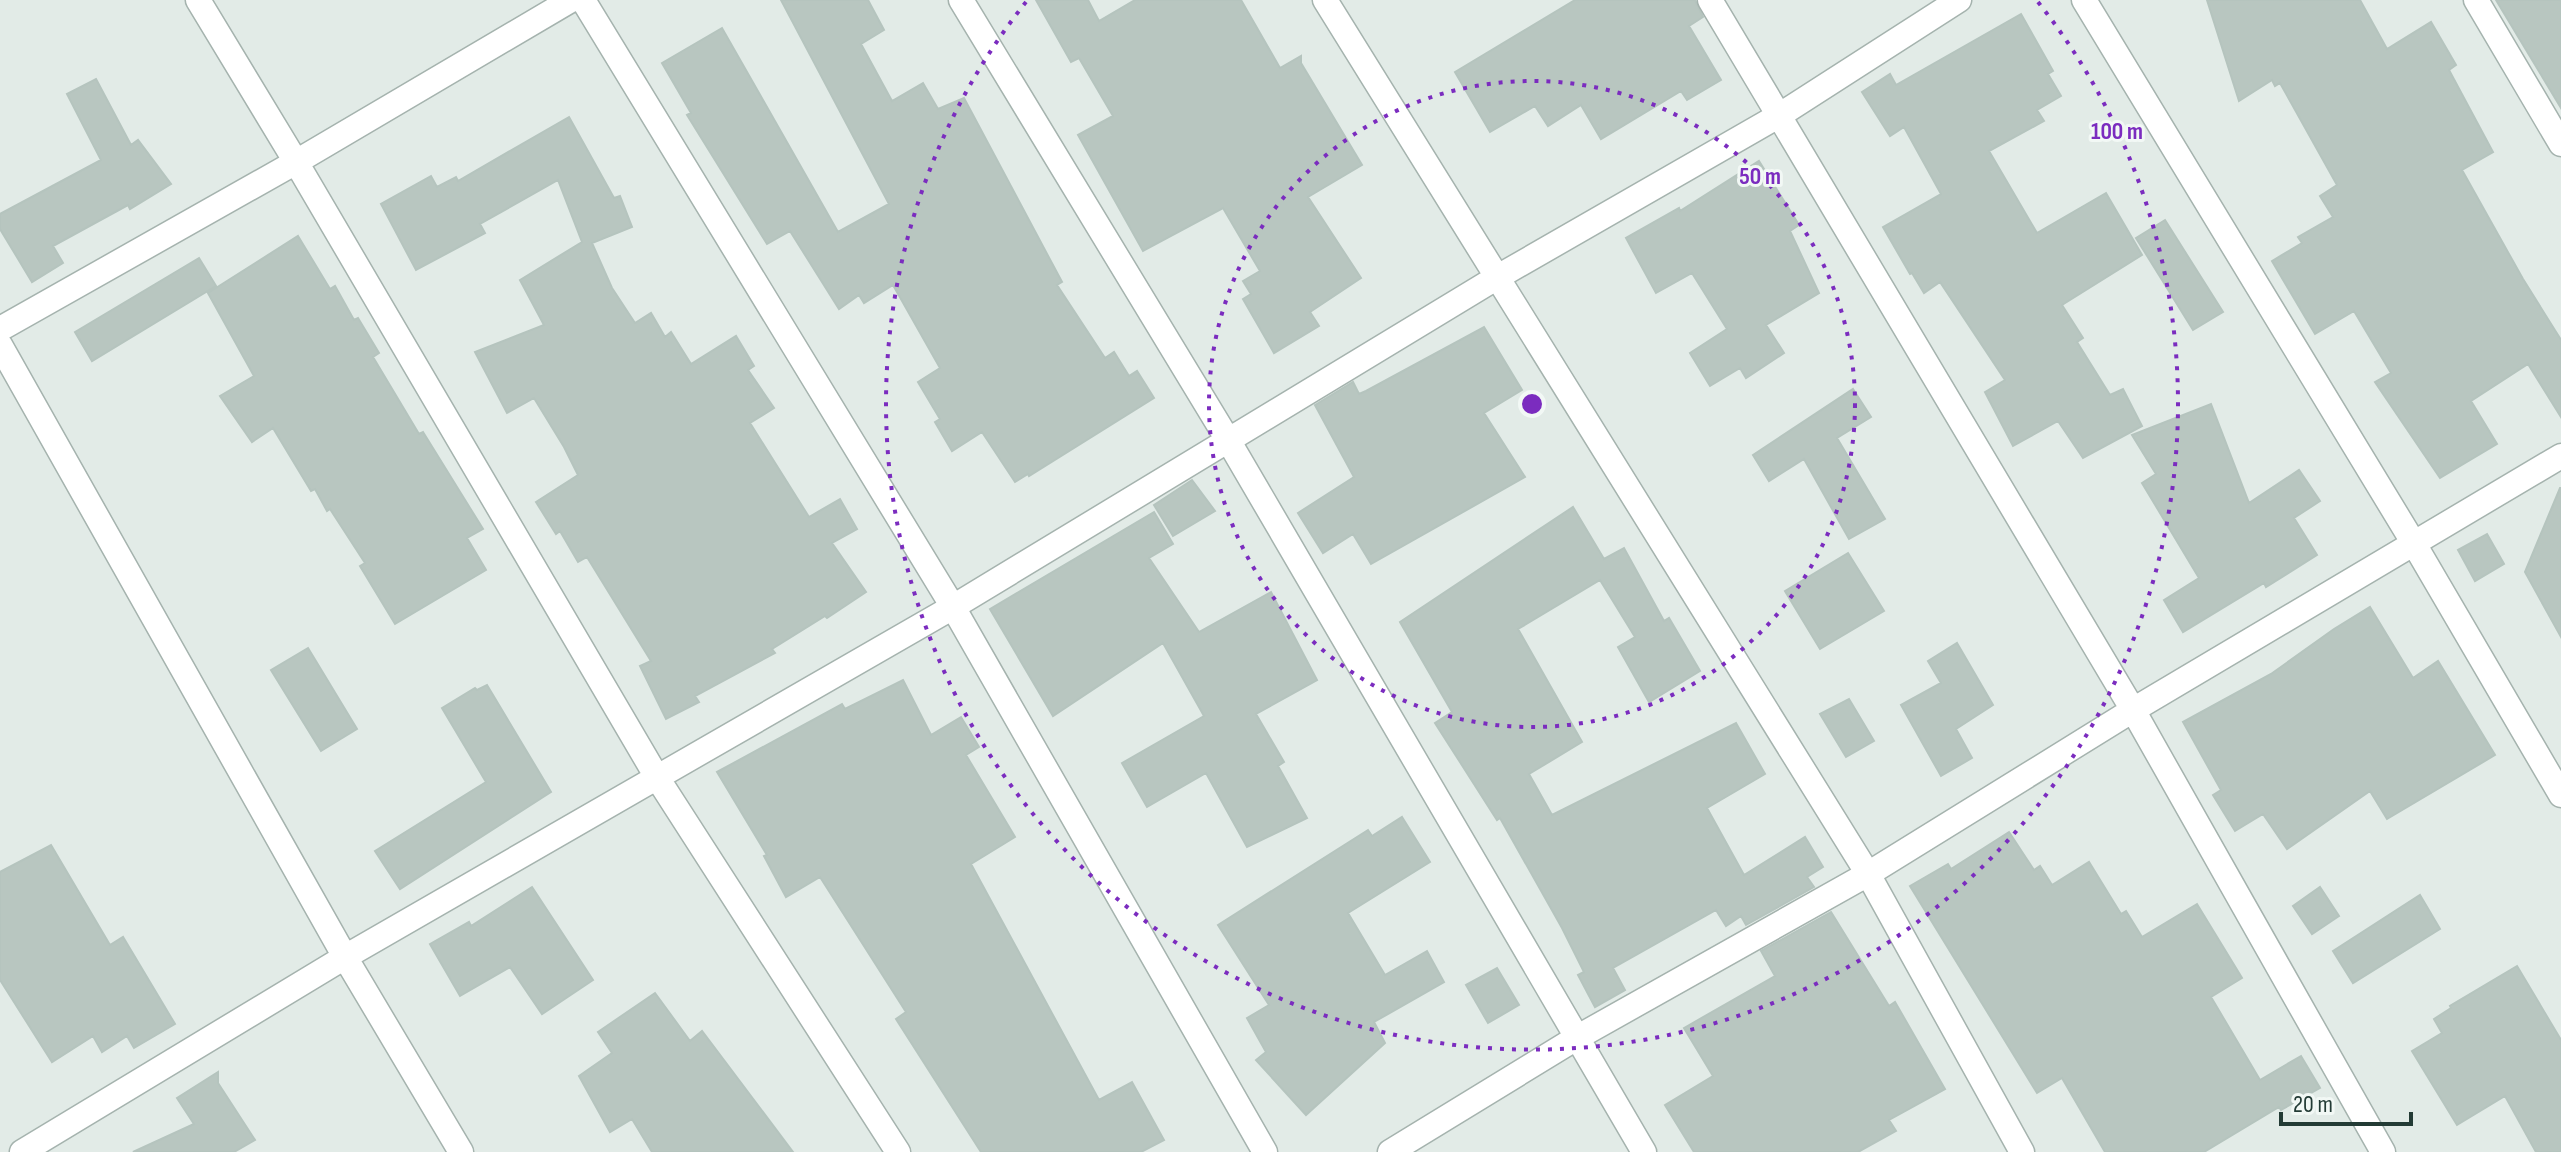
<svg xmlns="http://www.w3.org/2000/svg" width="2561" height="1152" font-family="'Sofia Sans Condensed',sans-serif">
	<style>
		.building { fill: #b8c6c0; stroke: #b5c4be; stroke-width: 2 }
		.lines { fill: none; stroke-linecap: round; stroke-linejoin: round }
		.street-casing { stroke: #a5b3ae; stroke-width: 27 }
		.street { stroke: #fff; stroke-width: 24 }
		.ring { fill: none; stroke: #7b2cbf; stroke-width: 4; stroke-dasharray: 4 8 }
		.centre { fill: #7b2cbf; stroke: #f2f8f5; stroke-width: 4 }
		.ring-label { font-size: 24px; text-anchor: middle; font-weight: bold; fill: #7b2cbf; stroke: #f2f8f5; stroke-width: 6; stroke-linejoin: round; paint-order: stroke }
	</style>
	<rect width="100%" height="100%" fill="#e2ebe7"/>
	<path class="building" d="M781 0H868L884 30 861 44 892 101 923 83 938 109 964 98 1062 282 1057 285 1105 358 1114 352 1129 376 1137 371 1154 398 1029 476 1028 474 1015 482 982 432 952 451 935 422 940 419 918 382 940 368 893 285 864 303 859 295 839 309 790 231 767 244 687 115 691 113 662 63 722 28 838 232 889 204Z
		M1036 0H1088L1099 21 1135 0H1241L1280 68 1301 56V63L1362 165 1308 197 1361 278 1310 312 1319 326 1274 353 1243 299 1251 294 1243 281 1260 271 1223 208 1143 251 1078 135 1113 116 1079 58 1071 62Z
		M1575 0H1695L1703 17 1689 26 1721 80 1687 100 1681 91 1601 139 1581 105 1548 126 1535 106 1490 132 1455 72Z
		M2207 0H2360L2387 49 2431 22 2456 65 2449 70 2493 152 2462 170 2523 279 2561 340V417L2528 364 2471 401 2497 444 2440 478 2375 382 2391 373 2354 311 2315 334 2272 261 2302 243 2298 237 2333 217 2320 196 2337 185 2280 83 2275 86 2272 80 2239 101Z
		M2496 0H2561V108Z
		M2021 14 2053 71 2048 74 2061 96 2037 110 2044 121 1989 151 2037 233 2106 193 2142 255 2062 305 2083 338 2077 342 2110 395 2123 389 2142 426 2083 458 2058 421 2013 446 1985 392 2005 380 1940 282 1924 293 1912 273 1910 274 1883 227 1941 194 1904 127 1890 136 1862 92 1890 74 1896 85Z
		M96 79 131 145 138 140 171 184 130 209 128 205 53 246 63 263 32 282 0 229V214L101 160 67 94Z
		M569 117 614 198 620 196 632 227 592 243 612 288 635 323 651 313 665 337 671 332 691 364 736 336 754 366 748 370 774 408 750 423 809 517 840 499 857 529 832 543 866 592 827 618 825 616 772 649 775 653 695 696 699 702 666 719 640 666 651 661 587 557 578 562 560 531 556 534 536 502 578 475 564 447 534 398 507 413 475 352 544 325 520 280 582 242 558 180 480 224 485 233 416 270 381 204 431 176 437 187 456 177 458 181Z
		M1759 161 1799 225 1790 231 1819 293 1766 325 1784 353 1746 378 1740 368 1710 386 1690 353 1727 329 1692 273 1656 293 1626 238 1679 208 1680 211Z
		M2165 220 2223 312 2193 330 2136 238Z
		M298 236 330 289 335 286 354 320 358 318 379 353 373 357 419 434 423 432 483 529 467 538 486 570 395 624 360 566 365 563 330 509 327 511 315 489 311 491 273 428 252 442 220 396 254 376 208 293Z
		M199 258 216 286 92 361 75 332Z
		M1484 327 1522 390 1484 413 1525 477 1371 564 1353 534 1323 553 1298 513 1354 477 1315 405 1353 382 1359 394 1366 391Z
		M1853 389 1871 417 1837 438 1885 519 1849 539 1804 459 1769 481 1753 455Z
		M2211 404 2249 503 2299 470 2320 501 2294 518 2317 555 2266 587 2264 583 2183 632 2164 600 2199 578 2142 483 2156 474 2132 435Z
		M1192 480 1215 511 1173 536 1154 505Z
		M2560 488H2561V637L2525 572Z
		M1573 507 1604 559 1624 548 1664 621 1669 618 1700 671 1649 702 1618 647 1635 637 1600 580 1518 629 1582 742 1529 774 1552 815 1736 723 1765 774 1707 808 1744 875 1805 837 1823 867 1807 877 1814 887 1746 925 1741 916 1726 926 1716 910 1613 968 1625 990 1595 1007 1578 975 1584 972 1562 928 1500 818 1497 820 1435 723 1452 712 1400 622Z
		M1154 512 1173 544 1149 558 1199 632 1271 592 1317 680 1256 714 1284 762 1278 766 1307 818 1247 847 1206 773 1147 807 1122 763 1204 716 1163 643 1053 716 990 609Z
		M2487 534 2504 564 2475 581 2458 550Z
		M1848 553 1884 611 1820 649 1785 591Z
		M2370 607 2413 678 2438 661 2495 755 2387 819 2370 791 2287 849 2263 814 2235 831 2213 795 2221 790 2183 722 2271 674 2334 629Z
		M1957 643 1993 705 1956 729 1972 758 1941 776 1901 705 1941 683 1928 661Z
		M308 648 357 729 321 751 271 670Z
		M903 680 931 735 961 717 979 747 966 755 1015 837 971 864 1099 1100 1132 1082 1164 1140 1141 1152H981L896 1019 906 1012 820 877 786 897 764 856 767 855 717 772 842 704 845 709Z
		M487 685 551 792 400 889 375 851 486 782 442 708 475 688 477 690Z
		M1849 699 1874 741 1846 757 1820 714Z
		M1402 817 1430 862 1348 913 1385 975 1427 951 1444 982 1374 1022 1385 1043 1306 1115 1256 1060 1266 1052 1247 1018 1269 1005 1218 925 1368 830 1372 836Z
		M2009 832 2034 870 2040 866 2052 885 2089 862 2121 914 2126 911 2142 937 2197 904 2242 978 2211 997 2260 1080 2301 1056 2320 1088 2281 1110 2279 1107 2204 1152H2105L2062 1078 2037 1093 1910 886 1948 864 1951 869Z
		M51 845 110 945 123 937 175 1024 134 1048 127 1036 102 1052 93 1036 52 1062 0 980V872Z
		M532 887 593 980 542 1014 510 967 460 996 430 944 469 922 471 926Z
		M2320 887 2339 916 2312 934 2293 906Z
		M2420 895 2440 929 2353 983 2333 951Z
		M1831 912 1889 1006 1895 1002 1945 1089 1889 1120 1896 1131 1858 1152H1694L1665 1105 1713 1076 1684 1028 1775 976 1761 951Z
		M2517 966 2561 1040V1152H2536L2505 1096 2457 1125 2412 1051 2442 1033 2434 1019 2451 1008 2450 1006Z
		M1497 968 1519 1005 1488 1023 1466 985Z
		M655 993 690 1041 702 1031 793 1152H652L632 1119 610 1132 579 1076 612 1053 598 1032Z
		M218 1072V1083L255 1140 234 1152H133L194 1124 177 1098Z"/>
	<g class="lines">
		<defs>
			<path id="street" d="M198 0 296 162 658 779 898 1152
				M583 0 953 607 1265 1152
				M961 0 1228 440 1644 1152
				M1325 0 1868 874 2022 1152
				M1710 0 2133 710 2383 1152
				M2084 0 2413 542 2561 795
				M2476 0 2561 144
				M0 329 296 162 571 0
				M0 345 345 957 461 1152
				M22 1152 345 957 953 607 1496 278 1780 115 1959 0
				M1390 1152 1578 1037 1868 874 2133 710 2561 456"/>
		</defs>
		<use href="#street" class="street-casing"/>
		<use href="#street" class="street"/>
	</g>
	<g class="ring">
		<circle cx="1532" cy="404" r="323"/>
		<path d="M2038 2A646 646 0 1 1 1026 2"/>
	</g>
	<circle cx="1532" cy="404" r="12" class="centre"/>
	<g class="ring-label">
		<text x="2117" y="139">100 m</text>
		<text x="1760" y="184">50 m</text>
	</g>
	<path d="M2281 1112v12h130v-12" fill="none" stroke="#233b35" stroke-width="4"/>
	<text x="2293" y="1112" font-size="24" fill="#233b35" stroke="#f2f8f5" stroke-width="6" paint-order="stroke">20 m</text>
</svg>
